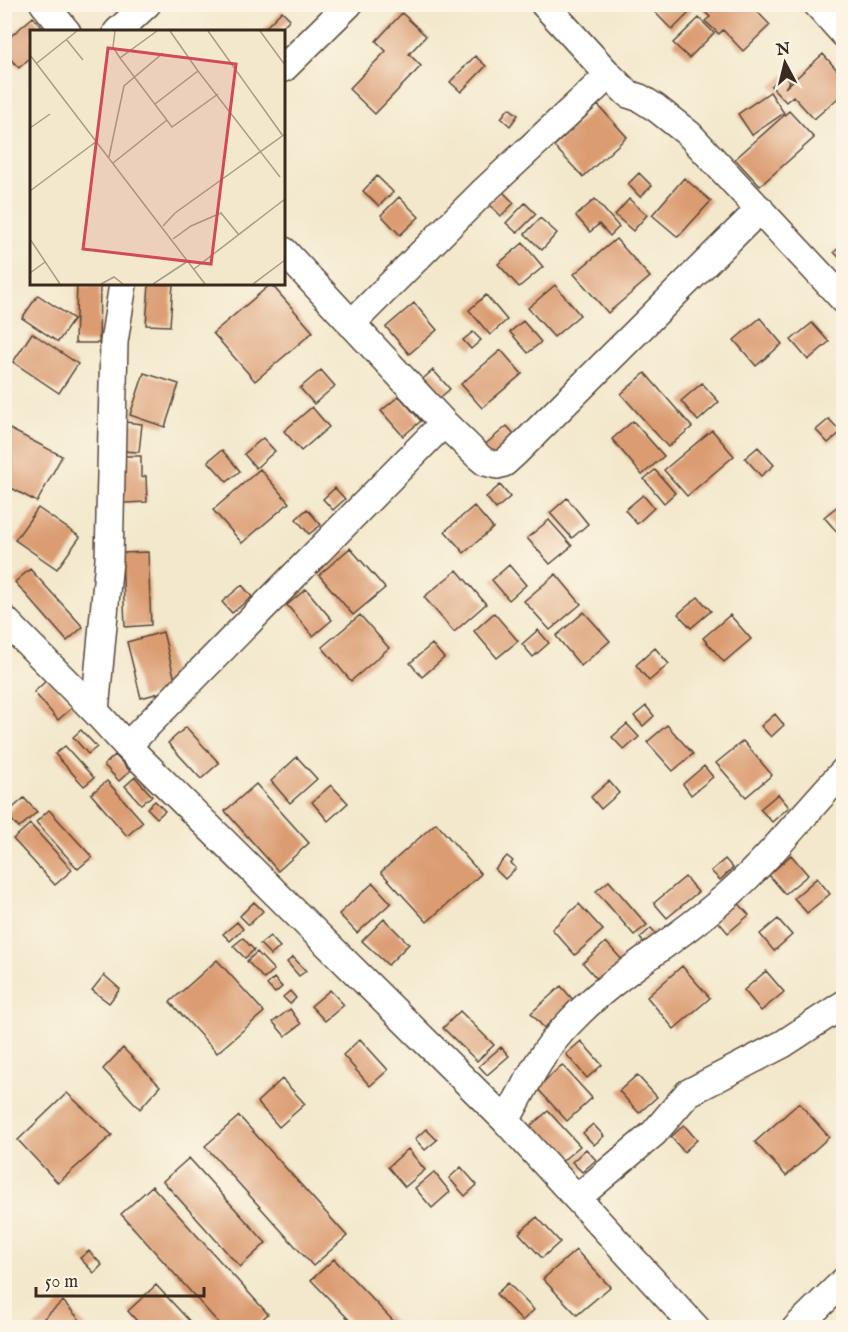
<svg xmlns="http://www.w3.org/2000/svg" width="848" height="1332" font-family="'IM FELL English',serif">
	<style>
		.building { fill: #db9c72 }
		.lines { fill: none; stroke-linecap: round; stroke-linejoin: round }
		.minor-casing { stroke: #574638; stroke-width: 30 }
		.minor { stroke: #fff; stroke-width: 27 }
		.inset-road { fill: none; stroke: #a99c86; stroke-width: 1.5 }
		.view { fill: #d1495b; fill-opacity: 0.15; stroke: #d1495b; stroke-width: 3 }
		.inset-edge { fill: none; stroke: #3b2a1e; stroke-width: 3 }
	</style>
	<rect width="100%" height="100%" fill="#fcf5e5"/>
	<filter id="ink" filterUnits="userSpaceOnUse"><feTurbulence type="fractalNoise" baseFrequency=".0167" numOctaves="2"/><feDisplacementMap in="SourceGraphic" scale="12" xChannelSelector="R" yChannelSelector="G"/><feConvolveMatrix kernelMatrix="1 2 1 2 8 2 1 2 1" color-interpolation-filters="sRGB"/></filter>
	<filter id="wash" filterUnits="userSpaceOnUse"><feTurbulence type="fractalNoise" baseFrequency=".008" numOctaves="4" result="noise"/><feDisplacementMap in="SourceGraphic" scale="24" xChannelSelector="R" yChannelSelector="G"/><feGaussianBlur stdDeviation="1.35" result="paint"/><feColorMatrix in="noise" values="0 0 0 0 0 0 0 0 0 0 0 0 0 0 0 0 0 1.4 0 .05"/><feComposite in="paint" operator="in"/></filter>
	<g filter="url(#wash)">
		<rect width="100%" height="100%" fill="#f3e8cc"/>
		<g id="blocks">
			<path class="building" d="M647 4H686L692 10 672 30Z
				M705 4H750L770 25 743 51 723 30 719 34 705 21 710 17 701 8Z
				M282 11 290 19 277 32H261Z
				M402 13 426 36 409 54 421 66 375 114 349 89 386 51 376 41Z
				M33 17 46 32H32V56L19 68 4 52V42Z
				M699 18 714 33 689 58 673 43Z
				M823 54 844 78V93L814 119 793 96 786 102 771 86 784 75 790 81 785 88Z
				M475 56 486 66 461 92 450 82Z
				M770 92 784 113 752 135 738 114Z
				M598 105 627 137 583 177 554 146Z
				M509 108 518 115 510 126 501 118Z
				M789 111 814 138 760 186 735 159Z
				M639 173 652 186 640 197 628 184Z
				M377 176 393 192 379 206 363 191Z
				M684 178 711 201 678 237 652 215Z
				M502 191 514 203 501 216 489 204Z
				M399 197 419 217 400 235 381 215Z
				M595 199 619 227 610 236 599 224 590 232 576 216Z
				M629 199 647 215 633 231 615 215Z
				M525 203 536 214 517 233 506 223Z
				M540 218 557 233 542 250 525 234Z
				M616 239 650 277 608 313 574 274Z
				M523 243 543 267 519 287 498 264Z
				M844 244V263L834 252Z
				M149 284H173L170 326 146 325Z
				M271 284 313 332 255 381 213 333Z
				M555 285 580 315 554 337 528 308Z
				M77 286H100L99 343H75Z
				M38 295 74 319 58 342 22 318Z
				M486 295 507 320 490 335 469 310Z
				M414 303 437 330 409 354 386 327Z
				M760 318 782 344 756 366 734 340Z
				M523 321 541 342 528 353 510 332Z
				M812 323 829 342 808 360 791 340Z
				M473 332 481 340 471 349 463 340Z
				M32 333 78 364 59 393 13 362Z
				M501 350 522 374 482 408 461 384Z
				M321 370 335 386 314 404 300 388Z
				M433 370 450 389 434 403 417 384Z
				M144 373 179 384 165 427 130 415Z
				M645 373 692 427 668 447 621 394Z
				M702 383 719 402 698 421 681 401Z
				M399 396 421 421 403 436 381 411Z
				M312 407 329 427 301 451 284 431Z
				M829 419 841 432 828 443 816 430Z
				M633 421 664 456 642 475 612 439Z
				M125 422 142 424 139 452 122 451Z
				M4 426 62 456 37 502 4 484Z
				M507 426 522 443 497 465 482 447Z
				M712 430 734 456 687 496 664 470Z
				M263 438 275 451 256 468 244 454Z
				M758 447 774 465 761 476 745 458Z
				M222 450 240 471 227 482 208 461Z
				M123 456H141V477L146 476 147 502 124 503Z
				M260 469 289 503 242 543 213 510Z
				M655 470 675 493 664 503 644 479Z
				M500 485 510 497 496 509 486 497Z
				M335 488 345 499 333 510 323 499Z
				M643 495 654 508 637 524 625 510Z
				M567 498 588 524 572 538 550 513Z
				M844 501V540L824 517Z
				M474 506 493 528 464 553 445 531Z
				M38 508 80 537 57 569 15 540Z
				M307 509 321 525 309 534 296 519Z
				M549 520 572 546 550 564 527 538Z
				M350 548 385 588 353 615 319 575Z
				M148 552 151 625 125 627 122 553Z
				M509 565 526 585 509 600 492 580Z
				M30 569 83 627 67 641 15 582Z
				M457 570 486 604 454 632 424 597Z
				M556 574 581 604 550 630 524 601Z
				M242 585 252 597 232 613 222 602Z
				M306 589 332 620 313 636 287 605Z
				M698 597 711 611 691 628 678 614Z
				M584 612 610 641 581 666 556 636Z
				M494 613 518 641 497 658 474 631Z
				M360 615 389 648 351 681 322 647Z
				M730 615 751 639 724 662 703 638Z
				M538 630 549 643 533 657 522 644Z
				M163 632 177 688 141 698 127 642Z
				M432 644 444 658 422 677 410 663Z
				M655 648 669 664 649 681 636 665Z
				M48 679 73 707 58 720 34 692Z
				M646 706 654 716 643 726 634 716Z
				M775 714 784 725 771 737 761 726Z
				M627 724 639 737 624 750 612 737Z
				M667 725 693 754 673 771 647 742Z
				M186 727 219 763 201 779 168 743Z
				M81 730 97 747 88 754 73 737Z
				M743 741 772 775 746 797 716 763Z
				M65 746 94 778 84 786 55 754Z
				M115 755 130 771 119 781 104 765Z
				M297 757 317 779 290 803 271 781Z
				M704 766 713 777 691 795 683 784Z
				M135 777 152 796 141 804 125 786Z
				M107 781 143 822 127 836 91 794Z
				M609 781 619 793 601 809 591 797Z
				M256 784 309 843 278 871 225 811Z
				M331 785 348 803 328 821 312 802Z
				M778 794 789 807 772 822 760 809Z
				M24 798 37 812 19 828 6 814Z
				M155 801 165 811 157 818 147 808Z
				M49 810 92 857 78 869 36 822Z
				M436 823 481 874 427 922 381 872Z
				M30 824 72 870 55 885 13 839Z
				M791 855 808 875 785 894 769 875Z
				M507 856 513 861 511 863 516 868 505 879 495 869Z
				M725 859 733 868 720 880 711 871Z
				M685 877 698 892 667 918 654 903Z
				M817 878 830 894 807 913 794 898Z
				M609 881 647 925 634 935 596 891Z
				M373 883 391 903 357 933 339 914Z
				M733 897 749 915 728 933 712 914Z
				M254 902 263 911 249 925 240 916Z
				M579 904 603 930 575 955 552 929Z
				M384 919 409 944 388 965 362 941Z
				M778 919 792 935 774 951 760 934Z
				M237 922 243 929 230 941 223 934Z
				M651 928 658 936 646 946 640 938Z
				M270 936 280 947 271 955 260 944Z
				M243 938 254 950 245 958 233 946Z
				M606 942 623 961 599 981 583 963Z
				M257 952 274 970 264 979 247 961Z
				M293 957 306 971 299 976 287 962Z
				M217 960 264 1012 217 1053 170 1002Z
				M682 966 710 998 674 1029 647 997Z
				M766 971 784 992 761 1011 744 990Z
				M104 975 120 989 109 1003 92 990Z
				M274 978 282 987 275 993 267 985Z
				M561 986 574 1001 544 1028 531 1013Z
				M330 990 344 1005 325 1021 311 1006Z
				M290 991 296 998 290 1004 283 997Z
				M290 1009 301 1024 285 1036 273 1022Z
				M460 1011 494 1045 477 1061 443 1028Z
				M360 1039 388 1070 370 1086 343 1055Z
				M581 1041 602 1065 587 1078 566 1054Z
				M501 1047 509 1056 487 1075 479 1066Z
				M123 1048 160 1086 140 1109 103 1069Z
				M562 1065 592 1098 567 1121 537 1088Z
				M637 1075 657 1097 639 1113 619 1091Z
				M282 1079 305 1104 279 1127 257 1102Z
				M67 1093 112 1135 58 1183 18 1140Z
				M799 1103 829 1137 786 1176 755 1142Z
				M548 1111 580 1146 560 1163 528 1128Z
				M239 1116 347 1236 313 1266 205 1146Z
				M593 1124 604 1136 594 1145 583 1133Z
				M684 1125 697 1140 684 1152 671 1137Z
				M426 1129 437 1140 425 1150 415 1139Z
				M408 1149 425 1170 405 1187 388 1167Z
				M586 1149 596 1160 582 1172 572 1162Z
				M189 1158 266 1243 240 1267 163 1181Z
				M461 1167 477 1185 465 1196 449 1178Z
				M434 1172 450 1192 432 1208 415 1188Z
				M152 1186 268 1314 253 1328H223L121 1214Z
				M537 1217 560 1242 542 1258 519 1233Z
				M576 1250 610 1287 577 1315 543 1279Z
				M89 1251 102 1265 94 1273 80 1258Z
				M334 1259 400 1328H357L311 1280Z
				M508 1283 534 1310 522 1321 496 1294Z
				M156 1285 196 1328H143L128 1311Z
				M63 1301 87 1328H33Z"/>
		</g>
	</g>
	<g filter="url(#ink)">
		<use href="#blocks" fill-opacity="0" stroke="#574638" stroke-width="1.5"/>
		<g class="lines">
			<defs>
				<path id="minor" d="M44 4 67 32
					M544 4 609 75
					M817 4 844 34
					M117 32 147 4
					M284 68 349 4
					M284 251 444 423 479 457 485 462 497 465 504 463 514 454 760 209
					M351 324 482 193 609 75 628 94 640 98 656 108 689 134 844 300
					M4 619 95 711 127 746 506 1121 696 1328
					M95 711 109 560 114 342 123 284
					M127 746 444 423
					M506 1121C525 1086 542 1050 570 1022 617 972 679 940 729 894 771 857 805 812 844 771
					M577 1198 654 1133 688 1093 783 1044 844 1004
					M796 1328 844 1281"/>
			</defs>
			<use href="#minor" class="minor-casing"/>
			<use href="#minor" class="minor"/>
		</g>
	</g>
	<g transform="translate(30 30)">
		<rect width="255" height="255" fill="#f3e8cc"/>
		<path class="inset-road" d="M85 1 83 17 90 28M127 1 90 28 142 97 188 64M140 1 168 41M178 1 253 106M230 1 255 35M36 9 53 30M0 25 175 254M7 33 47 1M125 74 168 41 250 147M0 98 20 84M79 127 94 56 133 23M83 133 137 90M0 161 67 111M133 196 145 183 255 104M0 209 30 254M143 209 161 196 191 183 209 205M164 239 255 169M0 243 15 232M71 254 84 247 93 254M123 254 158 231M223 254 255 230"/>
		<path class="view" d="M78 18 206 34 181 234 53 219Z"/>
		<rect width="255" height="255" class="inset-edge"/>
	</g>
	<rect width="848" height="1332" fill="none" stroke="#fcf5e5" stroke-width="24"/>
	<g transform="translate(785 63) rotate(353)" stroke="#fcf5e5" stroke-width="4.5" paint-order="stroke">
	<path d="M0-4.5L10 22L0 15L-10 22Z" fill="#3b2a1e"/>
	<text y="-9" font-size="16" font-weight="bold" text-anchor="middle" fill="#3b2a1e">N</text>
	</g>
	<path d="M36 1287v9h168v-9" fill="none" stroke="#3b2a1e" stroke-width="3"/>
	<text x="45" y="1287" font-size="18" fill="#3b2a1e" stroke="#fcf5e5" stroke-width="4.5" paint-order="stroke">50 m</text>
</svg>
